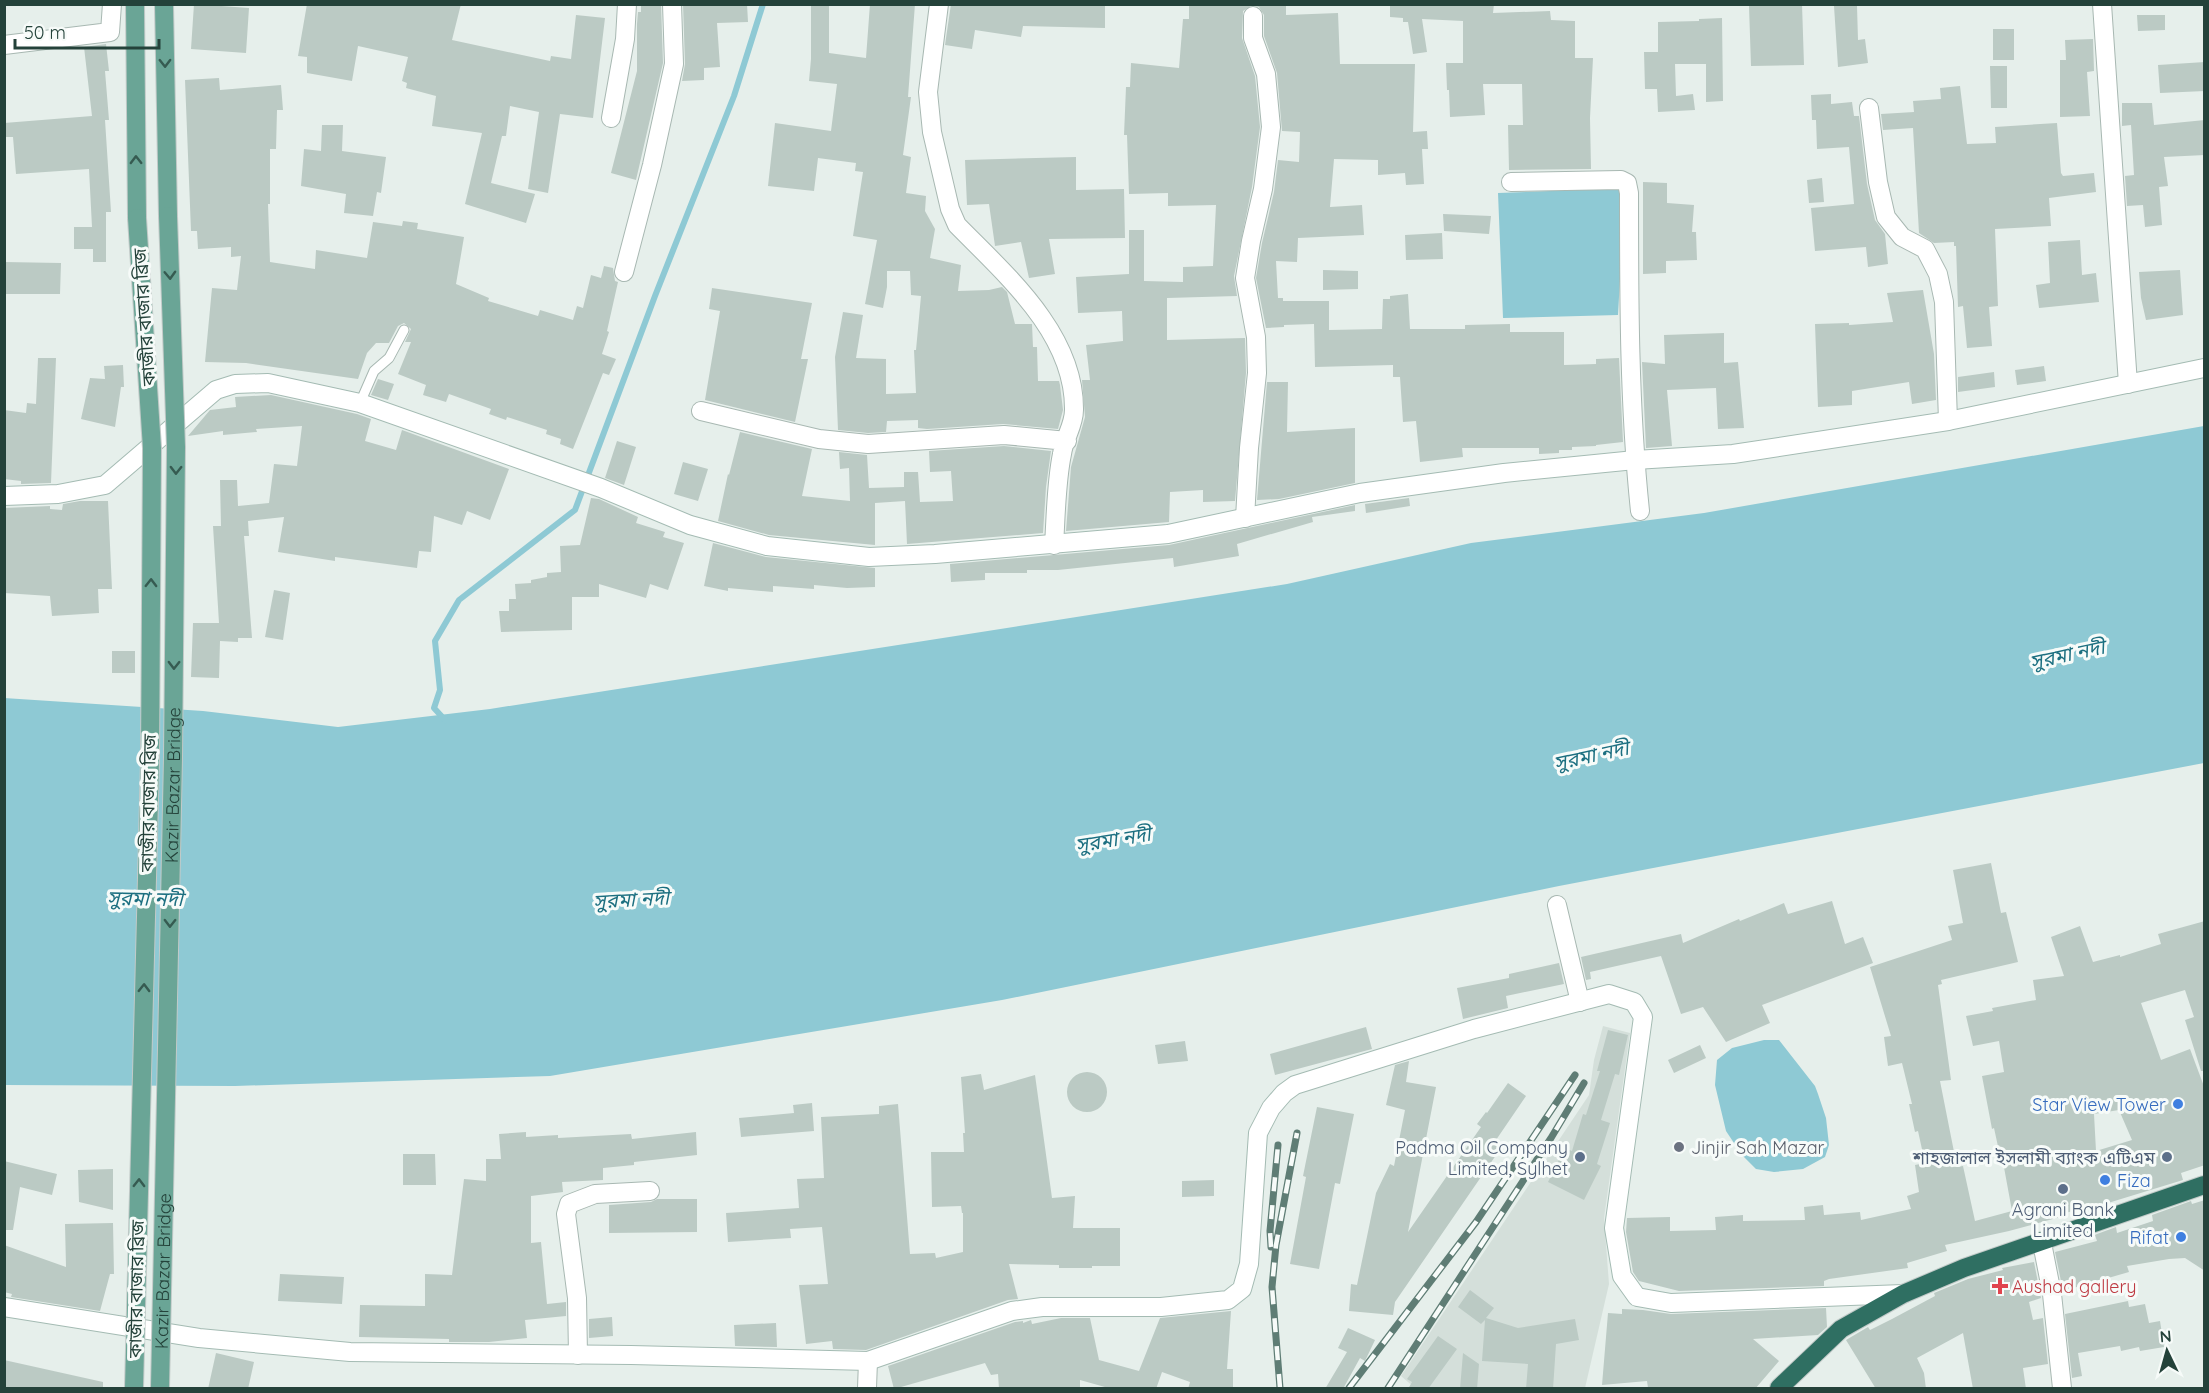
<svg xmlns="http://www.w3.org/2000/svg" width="2209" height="1393" font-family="Quicksand,'Noto Sans Bengali',sans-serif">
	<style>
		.built { fill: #d4dfda }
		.water { fill: #8ec9d4 }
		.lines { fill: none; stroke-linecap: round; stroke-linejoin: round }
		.stream { stroke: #8ec9d4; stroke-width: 6 }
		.building { fill: #bbcac4; fill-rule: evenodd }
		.lane-casing { stroke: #a8b8b2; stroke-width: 11 }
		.street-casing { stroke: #a8b8b2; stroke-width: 20 }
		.secondary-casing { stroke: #a4bbb3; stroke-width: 20 }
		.primary-casing { stroke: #c2cac8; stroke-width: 20 }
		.highway-casing { stroke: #c2cac8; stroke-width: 20 }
		.lane { stroke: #fff; stroke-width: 9 }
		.street { stroke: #fff; stroke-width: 18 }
		.secondary { stroke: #fff; stroke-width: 18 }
		.primary { stroke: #6aa596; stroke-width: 18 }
		.highway { stroke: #2f6f62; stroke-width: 18 }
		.rail-casing { stroke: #5f7d75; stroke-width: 7 }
		.rail { stroke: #f7fbf9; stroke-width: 4.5; stroke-dasharray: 14; stroke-linecap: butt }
		.primary-bridge-casing { stroke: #c2cac8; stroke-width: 20; stroke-linecap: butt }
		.primary-bridge { stroke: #6aa596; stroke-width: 18 }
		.oneway { stroke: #365b51 }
		.shop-dot { fill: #3f7fe0; stroke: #f7fbf9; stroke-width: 2 }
		.worship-dot { fill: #6b7280; stroke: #f7fbf9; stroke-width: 2 }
		.service-dot { fill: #5c6f8a; stroke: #f7fbf9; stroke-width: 2 }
		.health-dot { fill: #e0444e; stroke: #f7fbf9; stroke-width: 2 }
		.labels { text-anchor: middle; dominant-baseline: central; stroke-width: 6; stroke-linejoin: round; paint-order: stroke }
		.street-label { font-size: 18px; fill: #24423a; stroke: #f7fbf9 }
		.shop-label { font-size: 18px; fill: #366cbe; stroke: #f7fbf9; text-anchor: end }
		.service-label { font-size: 18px; fill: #4e5e75; stroke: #f7fbf9; text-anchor: end }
		.worship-label { font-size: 18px; fill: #5b616d; stroke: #f7fbf9; text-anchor: start }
		.health-label { font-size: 18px; fill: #be3a42; stroke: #f7fbf9; text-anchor: start }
		.water-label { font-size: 20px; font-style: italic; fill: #1c6f80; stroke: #f7fbf9 }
	</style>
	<rect width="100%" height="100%" fill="#e6efeb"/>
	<path class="built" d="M1603 1026 1630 1033 1604 1218 1609 1284 1585 1388H1415L1401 1376 1589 1095 1594 1060Z"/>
	<path class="water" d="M1625 188 1618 315 1503 318 1498 193Z
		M2204 426V763L1559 886 1002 1000 550 1076 235 1086 5 1085 4 698 203 711 338 727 490 709 1287 584 1471 543 1704 513Z
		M1764 1040H1779L1815 1086 1818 1094 1826 1118 1829 1145 1825 1157 1803 1169 1774 1172 1756 1169 1742 1155 1726 1131 1715 1085 1717 1060 1732 1048Z"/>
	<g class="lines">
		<path class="stream" d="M445 720 434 708 440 690 435 641 459 600 575 510 655 296 734 96 763 4"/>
	</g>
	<path class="building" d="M194 4 249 8 246 53 191 49Z
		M307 4H461L452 40 550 61 551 56 571 59 576 15 605 18 593 118 560 114 548 193 528 189 539 112 510 106 506 136H502L491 183 535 194 526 223 465 204 482 133 432 126 436 96 406 88 407 83 402 81 408 57 358 46 352 81 307 73V57L298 56Z
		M641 4H661L663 63 636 180 611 173 637 71V24L638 12H641Z
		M683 4H747L748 22 717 23 720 67 704 68V80L682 81 685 64Z
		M811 4H829V53L866 58 870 4H915L908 97H911L903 155 911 157 906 193 926 196 925 211 935 229 930 258 961 265 958 291 989 290 1002 287 1007 292 1015 324H1032L1033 347H1037L1038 381H1059L1060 385 1063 410 1058 429 1003 424 927 429 918 428V420L887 421 886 432 868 433 838 430 835 357 843 312 863 315 856 358 886 359V394L916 393 914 350H916L921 296 911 295 910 271H887V287L883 308 865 304 877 240 853 236 863 172 855 171 856 163 818 158 814 191 768 186 775 123 831 131 837 84 809 81 811 59Z
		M951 4H1105V28L1023 26 1021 37 975 30 972 49 945 45Z
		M1189 4H1286V15L1338 13 1340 64H1415L1413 132 1427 131 1428 149H1422L1424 184 1406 185 1405 173 1378 175V160L1334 159 1330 207 1362 205 1364 235 1298 238 1297 262 1276 261 1278 298H1283V301H1329V330L1382 329 1383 299H1390V296L1408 294 1410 329H1465V325L1510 324V332H1564V365L1596 364V359L1619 358 1623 442 1596 445V446L1572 447V450H1559V453L1539 454V448H1462L1463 457 1420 462 1416 421 1403 422 1400 377H1393V365L1315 367 1314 324 1284 325V327L1266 328 1256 278 1262 243 1274 192 1278 160 1299 162 1300 132 1282 131 1277 73 1264 36V15L1259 7 1252 5 1243 11 1242 38 1255 76 1260 127 1252 187 1234 276 1237 296 1167 298V340L1245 338 1246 373 1235 501 1203 502V490L1170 492 1169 522 1066 531 1071 467 1085 417 1082 380H1090L1086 345 1123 341 1122 311 1078 313 1076 277 1129 274V230H1144V281L1183 282V267L1213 266 1216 205 1168 206V193L1129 194 1127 135H1124L1126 87H1130L1131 63 1179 68 1183 19H1189Z
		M1390 4H1494L1493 13 1550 11 1551 20 1575 21V58H1593L1590 118 1591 169 1509 170 1508 125H1523L1522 84H1483L1485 115 1450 117 1449 90H1447L1446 63H1463V21L1422 19 1427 52 1413 54 1408 22H1403V18L1390 17Z
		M1802 4 1804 65 1751 66 1749 6Z
		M1834 6H1857L1858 40 1865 39 1868 63 1838 67Z
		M2137 15H2165V30L2138 31Z
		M1722 18 1723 101 1706 102V64H1675L1676 96 1693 94 1695 110 1658 112 1657 89H1645L1644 52H1658V22L1699 21V19Z
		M1993 29H2014V60H1993Z
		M2093 39 2094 71 2087 72 2090 116 2060 117V60H2066L2065 40Z
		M106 44 109 71H105L109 120H105L111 212H106V262H93V249H74V227H92L89 169 16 174 13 137H4V123L92 116 84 47Z
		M2205 62V91L2160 93 2158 65Z
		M1990 66H2007V108H1991Z
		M219 78 220 90 281 85 283 110H277L276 149H270V204H268L270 262 315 269 316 250 367 258 373 222 402 226 403 221 418 223 417 229 464 237 456 284 489 298 488 301 538 316 540 310 573 320 577 306 583 308 591 275 601 278 604 266 613 268 615 281 618 282 607 331 609 332 602 354 616 359 609 375 603 373 573 449 560 444 561 439 546 434 547 430 507 417 506 420 489 414 491 409 449 394 446 402 423 395 426 385 398 374 411 342H405L411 329 404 323 398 326 389 343H376L367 353 358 379 246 363 205 362 212 288 237 290 241 256 231 257V247L198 249 197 231H191L185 80Z
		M1960 86 1967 144 1996 143 1995 127 2057 123 2061 173 2063 176 2094 173 2096 192 2049 198 2051 226 1995 229 1998 306 1989 307 1992 346 1967 348 1963 306 1958 307 1956 246H1954V242L1934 243 1919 233 1913 128 1883 130 1881 114 1914 112 1913 101 1941 99 1940 88Z
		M1831 94V104L1852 102 1854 116H1859L1867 184 1875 220 1885 234 1888 264 1868 267 1866 247 1815 251 1811 208 1854 204 1849 147 1817 149 1816 120H1812L1811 95Z
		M2122 103H2152L2154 125 2205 120V155L2164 157 2168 186 2159 187 2162 225 2145 227 2143 205 2127 206 2125 176 2134 175 2131 125 2122 126Z
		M322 125H343L342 151 386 157 381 193 377 192 373 216 344 213 346 194 301 186 304 149 321 151Z
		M1076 157V190L1124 189 1125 238 1049 239 1055 274 1029 278 1021 242 995 246 989 204 967 205 965 160Z
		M1822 178 1824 202 1809 203 1807 180Z
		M1643 182 1667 183V203L1694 205 1692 232H1696L1697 260 1666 261V273L1643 274Z
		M1443 214 1491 216 1489 234 1444 231Z
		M1442 233 1443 259 1406 260 1405 235Z
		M2080 240 2082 275 2096 273 2099 302 2039 308 2036 285 2050 283 2048 242Z
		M4 262 61 263 60 294H4Z
		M1323 270 1358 271V289L1323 290Z
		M2180 270 2183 315 2146 320 2141 298 2139 272Z
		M712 288 812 303 801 359H808L795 422 705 400 720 311 709 309Z
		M1923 290 1934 354 1936 400 1912 404 1909 382 1852 391V405L1818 407 1815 324 1849 323V325L1893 322 1887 293Z
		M1724 333V363L1738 362 1744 428 1718 429 1716 388 1667 390 1672 446 1646 448 1642 362 1665 364 1664 335Z
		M38 358H56L51 483 21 484V481L4 479V410L26 413 27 403 36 404Z
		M123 365 124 387H121L115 427 81 419 90 378 105 379 104 366Z
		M2044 366 2046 381 2017 385 2015 370Z
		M1994 372 1995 387 1958 392V377Z
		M378 379 394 384 388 400 371 395Z
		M1267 382H1288L1287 432 1355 428V483L1279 499 1257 500Z
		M271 395 357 414 371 419 365 441 396 450 402 430 509 469 490 520 467 511 462 525 434 516 431 552 419 551 417 568 335 557V561L278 552 284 517 248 521 249 536H244L252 638H238V642L220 641 219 678 191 677 193 623H219L213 526H221L220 480H237L238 506 269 503 274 464 297 466 302 426 256 429 257 432 223 435V431L188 436 210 410 236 407 235 397Z
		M740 432 812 449 802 496 850 501 849 468 840 469 839 452 867 455 869 488 904 487V472H918L920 502 953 501 951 471 930 472 929 451 1004 446 1051 451 1046 487 1043 533 907 544 905 501 875 503V545L769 535 718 521 728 474 729 475Z
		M617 441 636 447 624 485 605 478Z
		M683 462 708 469 698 501 674 494Z
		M591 498 599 499 638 517 636 523 665 532 663 537 684 543 668 590 650 584 646 598 599 584V597H572V630L501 632 499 611H509V599H516L515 584 531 583V580L547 577V573L561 572 560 546 580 545Z
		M1409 498 1410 506 1366 513 1365 504Z
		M80 501H108L112 589H98L99 613 52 616 50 596 4 593V508L50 506V509L62 510 63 504Z
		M1355 505V511L1312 517 1313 522 1237 544 1239 556 1174 567 1173 558 1058 570H1027V573H985V580L951 582 950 564 1169 545Z
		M713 543 766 557 875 568V587L847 588 814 585V589L773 586V592L728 588V591L704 586Z
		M274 590 290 593 283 640 265 637Z
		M112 651H135V673H112Z
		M1991 863 2001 913 2006 912 2018 962 1941 980 1942 984 1938 985 1951 1080 1940 1081 1957 1167 1963 1166 1975 1221 2012 1211 2001 1151H1999L1994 1128 1992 1129 1982 1076 2004 1072 1999 1041 1973 1046 1966 1016 1993 1011 1992 1008 2036 1000 2033 980 2064 976 2051 937 2080 926 2093 962 2120 955V957L2161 944 2158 934 2205 921V1071H2201L2185 1020 2194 1017 2185 990 2141 1003 2161 1060 2190 1049 2205 1089V1165L2181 1173 2183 1180 2108 1203 2109 1206 2090 1212 2089 1208 2059 1214 2060 1217 2009 1231 1945 1245 1947 1251 1907 1263 1908 1268 1829 1279 1824 1281V1286L1679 1291 1639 1281 1633 1272 1626 1232 1627 1218 1670 1217V1231L1716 1230 1715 1217 1743 1215V1221L1805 1220 1804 1207 1823 1205 1824 1215 1860 1212 1861 1220 1911 1209 1907 1196 1919 1192 1915 1165 1925 1163 1918 1131 1915 1132 1909 1104H1912L1902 1063 1888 1066 1884 1037 1891 1036 1870 967 1952 940 1948 926 1963 923 1953 870ZM2119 1110 2132 1140 2096 1151 2094 1114Z
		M1832 901 1845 944 1863 937 1873 963 1762 1005 1770 1023 1726 1042 1703 1007 1681 1014 1661 956 1590 972 1591 979 1586 980 1581 957 1681 934 1683 943 1739 919 1740 921 1784 903 1788 914Z
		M1559 963 1564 984 1506 996 1508 1008 1463 1019 1457 988 1509 978V974Z
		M1366 1027 1372 1049 1275 1075 1270 1054Z
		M1608 1030 1628 1035 1619 1075 1615 1074 1601 1120 1610 1123 1597 1164 1601 1166 1584 1200 1548 1182 1565 1148 1572 1151 1583 1114 1586 1115 1600 1071H1597Z
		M1185 1041 1188 1061 1158 1064 1155 1045Z
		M1700 1045 1706 1058 1674 1073 1668 1060Z
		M1409 1061 1406 1082 1436 1087 1408 1232 1481 1127 1477 1124 1486 1112 1487 1113 1508 1083 1526 1096 1496 1140 1503 1145 1395 1302 1393 1315 1349 1311 1351 1284 1357 1285 1376 1193 1390 1164 1394 1166 1405 1110 1386 1105 1395 1065Z
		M1067 1092a20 20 0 1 1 40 0a20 20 0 1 1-40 0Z
		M981 1074 984 1090 1035 1075 1052 1198 1075 1196 1073 1228H1120V1266H1092V1268H1059V1265L1009 1264 1018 1299 1008 1300 866 1350 833 1349 832 1341 806 1344 799 1285 828 1284 822 1227 790 1229 791 1238 728 1242 726 1213 799 1208 797 1179 824 1178 821 1117 879 1114V1106L898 1104 910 1254 935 1253 936 1258 963 1252V1213H962L961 1206 932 1207 931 1152H964L963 1133H965L961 1077Z
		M812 1103 814 1131 741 1137 739 1118 794 1113 793 1105Z
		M1317 1107 1354 1114 1340 1184 1335 1183 1319 1269 1290 1264 1306 1177 1303 1176Z
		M526 1132V1137L558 1135V1138L631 1134 632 1139 696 1132 697 1155 634 1162V1165L603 1168V1180L562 1182 563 1192 531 1196V1243L541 1242 547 1304 566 1302V1316L525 1320 527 1338 489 1342H449V1339L359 1337 360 1305 425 1306V1274L452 1275 464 1179 486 1181V1159H501L499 1134Z
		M403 1154H435L436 1185H403Z
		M4 1161 57 1174 52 1195 20 1187 13 1230H4Z
		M113 1169V1210L79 1202 78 1170Z
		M1214 1180V1196L1182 1197V1181Z
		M657 1199H697V1232L609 1233V1205L651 1202Z
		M2205 1200V1271L2185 1258 2169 1259 2127 1266 2129 1272 2063 1291 2055 1252 2097 1241 2095 1235 2097 1234 2116 1227 2117 1233 2153 1221 2152 1215 2191 1201 2192 1204Z
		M113 1223 114 1274H110L100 1311 11 1297 12 1294 4 1292V1245L66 1267 65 1224Z
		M2034 1262 2041 1298 2029 1302 2033 1320 2043 1318 2048 1364 2023 1368 2026 1389H1973L1963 1333 1917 1358 1924 1373 1926 1389H1876L1846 1340 1868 1327 1870 1330 1892 1319 1935 1296 1934 1293 1968 1279 2003 1270 2002 1268Z
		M280 1274 344 1277 342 1304 278 1301Z
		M1470 1290 1494 1308 1486 1318 1518 1328 1575 1319 1579 1340 1556 1344 1553 1389H1526L1528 1364 1482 1361 1485 1320 1481 1324 1458 1307Z
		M2128 1301 2129 1307 2145 1304 2149 1323 2160 1321 2164 1347 2140 1351 2139 1347 2121 1351 2120 1346 2078 1353 2082 1376 2072 1378 2065 1314Z
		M1826 1308 1827 1327 1818 1335 1753 1339 1779 1361 1755 1389 1648 1388 1647 1381 1602 1385 1608 1313 1622 1314V1309L1643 1310 1671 1314Z
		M1231 1311 1227 1369H1233V1389H1188L1190 1382 1162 1372 1156 1389H1112L1080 1380V1389H999L998 1374 991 1375 985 1363 894 1389 888 1366 1015 1322 1023 1321V1323L1031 1320 1032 1324 1061 1318H1090L1099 1360 1139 1371 1160 1318Z
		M612 1317 613 1336 589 1338V1319Z
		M776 1323 777 1347 735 1346 734 1325Z
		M1348 1328 1375 1340 1365 1361 1360 1358 1343 1389H1325L1347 1352 1338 1348Z
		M1438 1336 1457 1349 1428 1389H1408L1412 1382 1407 1379Z
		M216 1353 254 1362 248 1389H208Z
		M1463 1353 1479 1364 1477 1389H1460Z
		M4 1360 103 1382V1389H13L4 1387Z"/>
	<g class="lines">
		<defs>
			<path id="lane" d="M360 403 374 371 389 358 404 330"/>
			<path id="street" d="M939 4 928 92 932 132 950 209 957 225C1006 275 1075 334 1074 410 1074 426 1064 438 1062 454 1056 483 1056 515 1054 545
				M2102 4 2128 384
				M4 45 110 32 112 4
				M1869 108 1878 182 1886 217 1902 237 1925 249 1938 274 1944 302 1948 421
				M611 118 625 39 627 4
				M1511 182 1621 180 1627 183 1629 193C1629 299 1629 405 1640 511
				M624 272 652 165 674 64 672 4
				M701 411 819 439 868 444 1004 435 1067 441
				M1245 518 1249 448 1257 373 1256 337 1245 278 1251 241 1263 189 1271 127 1266 74 1253 38V16
				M1557 905 1580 1002
				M2042 1243 2052 1294 2062 1388
				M578 1355 577 1298 566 1214 569 1204 595 1194 650 1191
				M867 1388 868 1361"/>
			<path id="secondary" d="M4 496 58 494 105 485 216 390 235 384 268 383 360 403 601 488 690 525 767 546 869 557 935 554 1168 534 1360 493 1504 473 1635 460 1733 454 1948 421 2204 368
				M4 1307 199 1338 350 1352 631 1355 868 1361 1012 1311 1042 1307H1161L1228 1300 1242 1289 1249 1264 1258 1133 1271 1108 1284 1093 1295 1085 1474 1029 1609 994 1634 1002 1643 1017 1614 1228 1622 1276 1637 1297 1671 1303 1903 1294"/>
			<path id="primary" d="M135 4 137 218
				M164 4 168 216"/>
			<path id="highway" d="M1779 1388 1841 1329 1903 1294 1964 1268 2204 1185"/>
		</defs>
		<use href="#lane" class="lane-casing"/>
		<use href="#street" class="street-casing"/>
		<use href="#secondary" class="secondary-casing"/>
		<use href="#primary" class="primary-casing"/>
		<use href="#highway" class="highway-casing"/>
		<use href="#lane" class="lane"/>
		<use href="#street" class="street"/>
		<use href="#secondary" class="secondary"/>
		<use href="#primary" class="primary"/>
		<use href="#highway" class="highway"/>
		<defs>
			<path id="rail" d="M1271 1247 1270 1231 1278 1145
				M1280 1388 1272 1287 1276 1245 1297 1133
				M1349 1388 1476 1222 1575 1075
				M1388 1388 1551 1138 1584 1083"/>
		</defs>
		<use href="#rail" class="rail-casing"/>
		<use href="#rail" class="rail"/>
		<defs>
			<g id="primary-bridge">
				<path d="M134 1388 150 760 152 448 137 218"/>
				<path id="s1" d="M160 1388 173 757 176 447 168 216"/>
			</g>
		</defs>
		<use href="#primary-bridge" class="primary-bridge-casing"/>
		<use href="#primary-bridge" class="primary-bridge"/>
	</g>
	<defs><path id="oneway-chevron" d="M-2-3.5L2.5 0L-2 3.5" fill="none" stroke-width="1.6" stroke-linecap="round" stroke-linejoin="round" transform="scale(1.5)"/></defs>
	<g class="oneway">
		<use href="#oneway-chevron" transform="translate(165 63) rotate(89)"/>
		<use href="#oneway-chevron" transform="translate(136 160) rotate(-91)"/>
		<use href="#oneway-chevron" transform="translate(170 275) rotate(88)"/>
		<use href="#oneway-chevron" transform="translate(176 470) rotate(91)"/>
		<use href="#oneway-chevron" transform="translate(151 583) rotate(-89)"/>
		<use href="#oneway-chevron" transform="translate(174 665) rotate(91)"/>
		<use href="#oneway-chevron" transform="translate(170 923) rotate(91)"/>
		<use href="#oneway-chevron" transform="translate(144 988) rotate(-89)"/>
		<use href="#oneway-chevron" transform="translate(139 1183) rotate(-89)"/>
	</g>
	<g class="shop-dot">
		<circle cx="2178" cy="1104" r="6"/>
		<circle cx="2105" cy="1180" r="6"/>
		<circle cx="2181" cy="1237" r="6"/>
	</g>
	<circle class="worship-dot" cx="1679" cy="1147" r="6"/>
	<g class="service-dot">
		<circle cx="1580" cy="1157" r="6"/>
		<circle cx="2167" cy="1157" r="6"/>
		<circle cx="2063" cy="1189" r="6"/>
	</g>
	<path class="health-dot" d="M1997 1277h6v6h6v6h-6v6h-6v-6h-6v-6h6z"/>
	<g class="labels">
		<g class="street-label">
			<text transform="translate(144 317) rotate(-94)">কাজীর বাজার ব্রিজ</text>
			<text stroke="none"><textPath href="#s1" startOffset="603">Kazir Bazar Bridge</textPath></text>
			<text transform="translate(148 803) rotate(-89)">কাজীর বাজার ব্রিজ</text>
			<text stroke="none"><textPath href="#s1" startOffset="117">Kazir Bazar Bridge</textPath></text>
			<text transform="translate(136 1289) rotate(-89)">কাজীর বাজার ব্রিজ</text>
		</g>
		<g class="shop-label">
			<text x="2166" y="1104">Star View Tower</text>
			<text x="2117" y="1180" text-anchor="start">Fiza</text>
			<text x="2169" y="1237">Rifat</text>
		</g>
		<g class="service-label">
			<text x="1568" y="1147">Padma Oil Company<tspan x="1568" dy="21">Limited, Sylhet</tspan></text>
			<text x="2155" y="1157">শাহজালাল ইসলামী ব্যাংক এটিএম</text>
			<text x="2063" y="1209" text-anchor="middle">Agrani Bank<tspan x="2063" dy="21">Limited</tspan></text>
		</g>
		<g class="worship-label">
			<text x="1691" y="1147">Jinjir Sah Mazar</text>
		</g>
		<g class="health-label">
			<text x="2012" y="1286">Aushad gallery</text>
		</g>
		<g class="water-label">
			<text transform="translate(2067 654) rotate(-12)">সুরমা নদী</text>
			<text transform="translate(1591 755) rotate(-12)">সুরমা নদী</text>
			<text transform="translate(1113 839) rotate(-9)">সুরমা নদী</text>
			<text transform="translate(145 898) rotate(1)">সুরমা নদী</text>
			<text transform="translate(631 899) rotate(-3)">সুরমা নদী</text>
		</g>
	</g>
	<rect width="2209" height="1393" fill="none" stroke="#24423a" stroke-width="12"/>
	<g transform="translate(2167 1351) rotate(355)" stroke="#f7fbf9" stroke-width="4.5" paint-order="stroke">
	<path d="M0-4.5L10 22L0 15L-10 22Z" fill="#24423a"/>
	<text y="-9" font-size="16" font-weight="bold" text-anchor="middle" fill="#24423a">N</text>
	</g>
	<path d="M15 39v9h144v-9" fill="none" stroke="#24423a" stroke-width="3"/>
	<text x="24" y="39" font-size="18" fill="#24423a" stroke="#f7fbf9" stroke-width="4.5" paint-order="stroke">50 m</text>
</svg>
